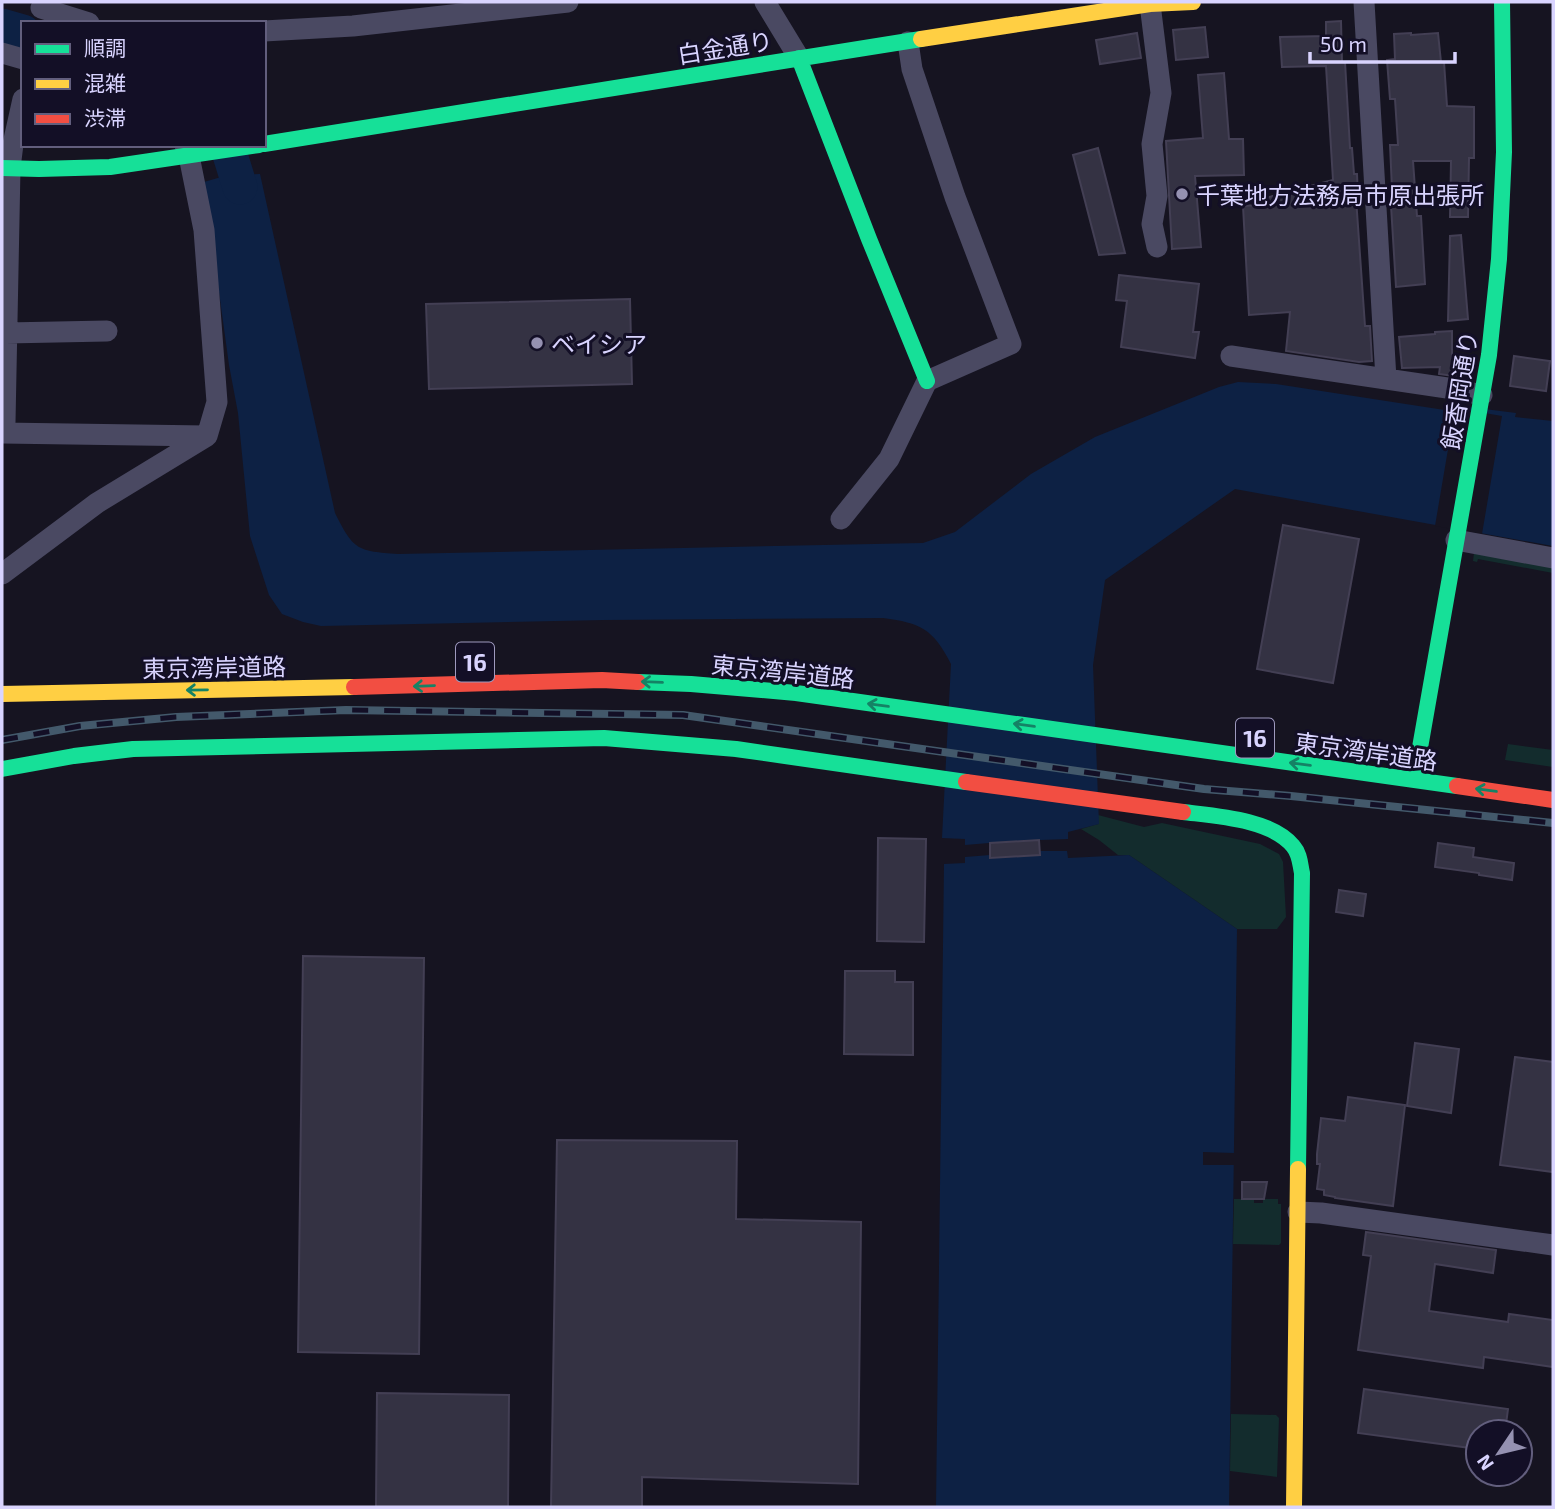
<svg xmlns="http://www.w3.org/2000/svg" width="1555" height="1509" font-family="'Exo 2','Noto Sans JP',sans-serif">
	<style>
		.green { fill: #132c2d }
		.water { fill: #0d2144 }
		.pier { fill: #161421 }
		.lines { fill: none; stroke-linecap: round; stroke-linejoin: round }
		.river { stroke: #0d2144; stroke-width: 35 }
		.building { fill: #343243; stroke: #433f54; stroke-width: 2 }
		.street { stroke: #4a4962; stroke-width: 21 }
		.fast { stroke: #16e098; stroke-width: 16 }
		.slow { stroke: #ffcf43; stroke-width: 16 }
		.jam { stroke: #f24e42; stroke-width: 16 }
		.rail-casing { stroke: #43596b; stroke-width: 8 }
		.rail { stroke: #130f26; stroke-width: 5; stroke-dasharray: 16; stroke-linecap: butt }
		.oneway { stroke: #158265 }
		.poi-dot { fill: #9591b1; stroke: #130f26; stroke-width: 2.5 }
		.labels { text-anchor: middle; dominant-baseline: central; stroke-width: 6; stroke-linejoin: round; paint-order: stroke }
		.shield { fill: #130f26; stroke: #9e99be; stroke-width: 2 }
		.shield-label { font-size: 23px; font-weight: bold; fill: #d9d4ff }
		.street-label { font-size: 24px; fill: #d9d4ff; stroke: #130f26 }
		.poi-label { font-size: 24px; fill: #d9d4ff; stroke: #130f26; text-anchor: start }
	</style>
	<rect width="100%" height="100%" fill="#161421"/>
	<path class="green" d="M1474 553 1553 566V573L1478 559 1477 562 1473 561Z
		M1508 744 1553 750V767L1505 760Z
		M1098 815 1144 827 1162 823 1260 844 1279 854 1283 862 1286 917 1277 929H1237L1129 855H1118L1099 840 1081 829 1098 824Z
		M1234 1199H1254V1203H1263V1199H1278V1204H1281V1243L1279 1245 1233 1244Z
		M1231 1414 1276 1415 1279 1418 1277 1477 1230 1471Z"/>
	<path class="water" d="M260 174 335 513C354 551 358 551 398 554L923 543 955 532 1031 474 1095 437 1219 387 1238 382 1276 384 1451 411 1453 405 1516 413 1515 417 1553 421V546L1235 489 1105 580 1093 665 1099 824 1068 832V839L1040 840V851H1067L1068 858 1129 855 1237 929 1229 1507H936L944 864 965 863V857L990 855 989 843 965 845V839L942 838 951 664C933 629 921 623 883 618L604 620 321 626 303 622 282 614 269 595 250 536 238 413 229 365 204 182 228 175Z"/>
	<path class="pier" d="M1455 408 1502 416 1482 534 1435 526Z
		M1203 1152 1234 1153V1165H1203Z"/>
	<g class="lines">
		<path class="river" d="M2 26 23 32
			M227 145 240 187"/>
	</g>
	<path class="building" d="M1341 21 1342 62H1345L1350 148H1352L1354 174H1357L1358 198H1356L1365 326H1370L1371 344 1372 361 1359 362 1286 351 1290 312 1249 315 1243 206 1258 205V200L1333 180 1326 66 1282 67 1280 37 1326 36V22Z
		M1205 27 1208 57 1176 60 1173 30Z
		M1137 33 1141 58 1100 64 1096 40Z
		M1411 33V35L1438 33 1441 62H1444L1447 106 1474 107V158H1469L1468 217H1450L1451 161H1413L1417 216H1421L1425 284 1396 287 1390 189H1392L1390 145H1398L1395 99H1390L1387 60 1395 59 1394 34Z
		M1224 73 1229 139H1243L1244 175 1195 176 1201 247 1172 249 1166 141 1203 138 1198 75Z
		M1098 148 1125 253 1099 255 1073 155Z
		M1461 235 1468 319 1448 321 1450 236Z
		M1119 275 1199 284 1193 332H1199L1195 358 1121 347 1127 301 1116 300Z
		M630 299 632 384 429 389 426 304Z
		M1452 331V358H1462L1461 377 1439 374 1440 367 1402 368 1399 337 1435 334V332Z
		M1514 356 1550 361 1546 391 1510 386Z
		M1283 525 1359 539 1333 683 1257 669Z
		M878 838 926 839 924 942 877 941Z
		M1039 840 1040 855 990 858V843Z
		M1438 843 1474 848 1473 857 1514 863 1512 880 1479 875V873L1435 867Z
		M1339 890 1366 894 1363 916 1336 912Z
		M303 956 424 958 419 1354 298 1352Z
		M845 971H895V982H913V1055L844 1054Z
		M1415 1043 1459 1049 1451 1113 1407 1106Z
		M1515 1057 1553 1062V1172L1500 1165Z
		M1348 1097 1405 1105 1393 1206 1335 1198V1197L1324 1195V1190L1317 1189 1320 1164H1317V1154L1321 1118 1345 1121Z
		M557 1140 737 1141 736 1219 861 1222 858 1484 642 1477V1507H551Z
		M1242 1182H1267L1264 1199H1242Z
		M1366 1232 1496 1250 1493 1273 1435 1264 1429 1311 1508 1322 1509 1314 1553 1320V1367L1484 1357 1483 1368 1358 1350 1371 1256 1363 1255Z
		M1364 1389 1508 1409 1505 1432H1478V1449L1358 1433Z
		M377 1393 509 1395 508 1507H376Z"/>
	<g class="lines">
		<path class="street" d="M765 2 799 58
			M1364 2 1386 379
			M1150 4 1161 93 1152 144 1157 196 1152 224 1157 247
			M41 8 89 23
			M264 31 353 26 568 2
			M2 53 23 59
			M6 333 107 331
			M1231 356 1454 389 1482 395
			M2 425 5 422 10 168 13 144 23 99
			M2 433 206 436
			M841 519 889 459 927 381 1011 344 955 197 912 69 908 42
			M1456 540 1553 558
			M2 574 97 503 207 436 217 402 204 230 189 156 185 145
			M1298 1212 1321 1213 1553 1245"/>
		<path class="fast" d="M799 58 869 239 927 381
			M264 144 921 39
			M2 168 39 169 110 167 259 145
			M638 682 691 684 796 693 1457 786
			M2 769 74 756 133 749 604 738 736 749 966 782
			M1416 780 1418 759 1489 355 1499 259 1504 152 1502 2
			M1183 812C1215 816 1271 819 1293 846 1300 854 1300 864 1302 873L1298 1169"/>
		<path class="slow" d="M921 39 1150 4 1193 2
			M2 694 354 687
			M1294 1507 1298 1169"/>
		<path class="jam" d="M354 687 602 680 638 682
			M966 782 1183 812
			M1457 786 1553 800"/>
		<defs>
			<path id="rail" d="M2 740 80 726 176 717 346 710 683 715 1204 789 1291 796 1553 823"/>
		</defs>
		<use href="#rail" class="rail-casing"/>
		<use href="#rail" class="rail"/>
	</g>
	<defs><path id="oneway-shaft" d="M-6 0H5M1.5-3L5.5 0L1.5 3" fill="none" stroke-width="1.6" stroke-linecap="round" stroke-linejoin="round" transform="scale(1.75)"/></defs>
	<g class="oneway">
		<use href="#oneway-shaft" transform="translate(652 682) rotate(-178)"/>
		<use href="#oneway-shaft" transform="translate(424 686) rotate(178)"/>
		<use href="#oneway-shaft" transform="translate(197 690) rotate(179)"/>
		<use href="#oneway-shaft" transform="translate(878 705) rotate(-172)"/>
		<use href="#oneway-shaft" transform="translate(1024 725) rotate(-172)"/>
		<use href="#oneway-shaft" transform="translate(1300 764) rotate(-173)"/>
		<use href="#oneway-shaft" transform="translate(1486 790) rotate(-172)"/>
	</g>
	<g class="poi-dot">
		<circle cx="1182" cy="194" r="7"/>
		<circle cx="537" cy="343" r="7"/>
	</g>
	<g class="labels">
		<g class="shield">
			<rect x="456" y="642.5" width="38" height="39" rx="5"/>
			<rect x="1236" y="718.5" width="38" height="39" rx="5"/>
		</g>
		<g class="shield-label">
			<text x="475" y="662">16</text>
			<text x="1255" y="738">16</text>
		</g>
		<g class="street-label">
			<text transform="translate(725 47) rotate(-9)">白金通り</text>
			<text transform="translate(1459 390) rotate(-81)">飯香岡通り</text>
			<text transform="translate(214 667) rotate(-1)">東京湾岸道路</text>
			<text transform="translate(783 671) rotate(6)">東京湾岸道路</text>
			<text transform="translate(1366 751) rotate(8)">東京湾岸道路</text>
		</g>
		<g class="poi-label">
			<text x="1196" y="194">千葉地方法務局市原出張所</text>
			<text x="551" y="343">ベイシア</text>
		</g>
	</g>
	<rect width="1555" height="1509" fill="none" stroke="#d9d4ff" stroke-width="7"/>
	<rect x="21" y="21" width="245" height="126" fill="#130f26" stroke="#625e7d" stroke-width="2"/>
	<rect x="35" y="44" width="35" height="10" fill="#16e098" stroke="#625e7d" stroke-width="2"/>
	<text x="84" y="56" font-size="21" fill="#d9d4ff">順調</text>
	<rect x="35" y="79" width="35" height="10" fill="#ffcf43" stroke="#625e7d" stroke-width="2"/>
	<text x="84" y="91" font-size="21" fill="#d9d4ff">混雑</text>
	<rect x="35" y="114" width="35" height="10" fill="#f24e42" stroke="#625e7d" stroke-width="2"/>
	<text x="84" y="126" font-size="21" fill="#d9d4ff">渋滞</text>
	<g transform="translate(1499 1453) rotate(235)"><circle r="33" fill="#130f26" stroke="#625e7d" stroke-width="2"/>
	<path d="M0-5L12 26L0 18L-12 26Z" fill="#9591b1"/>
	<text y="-10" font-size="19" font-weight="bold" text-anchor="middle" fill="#d9d4ff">N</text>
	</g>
	<path d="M1310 52v10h145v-10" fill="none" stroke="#d9d4ff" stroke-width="3.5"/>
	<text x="1320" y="52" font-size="21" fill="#d9d4ff" stroke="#130f26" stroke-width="5" paint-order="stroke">50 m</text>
</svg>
